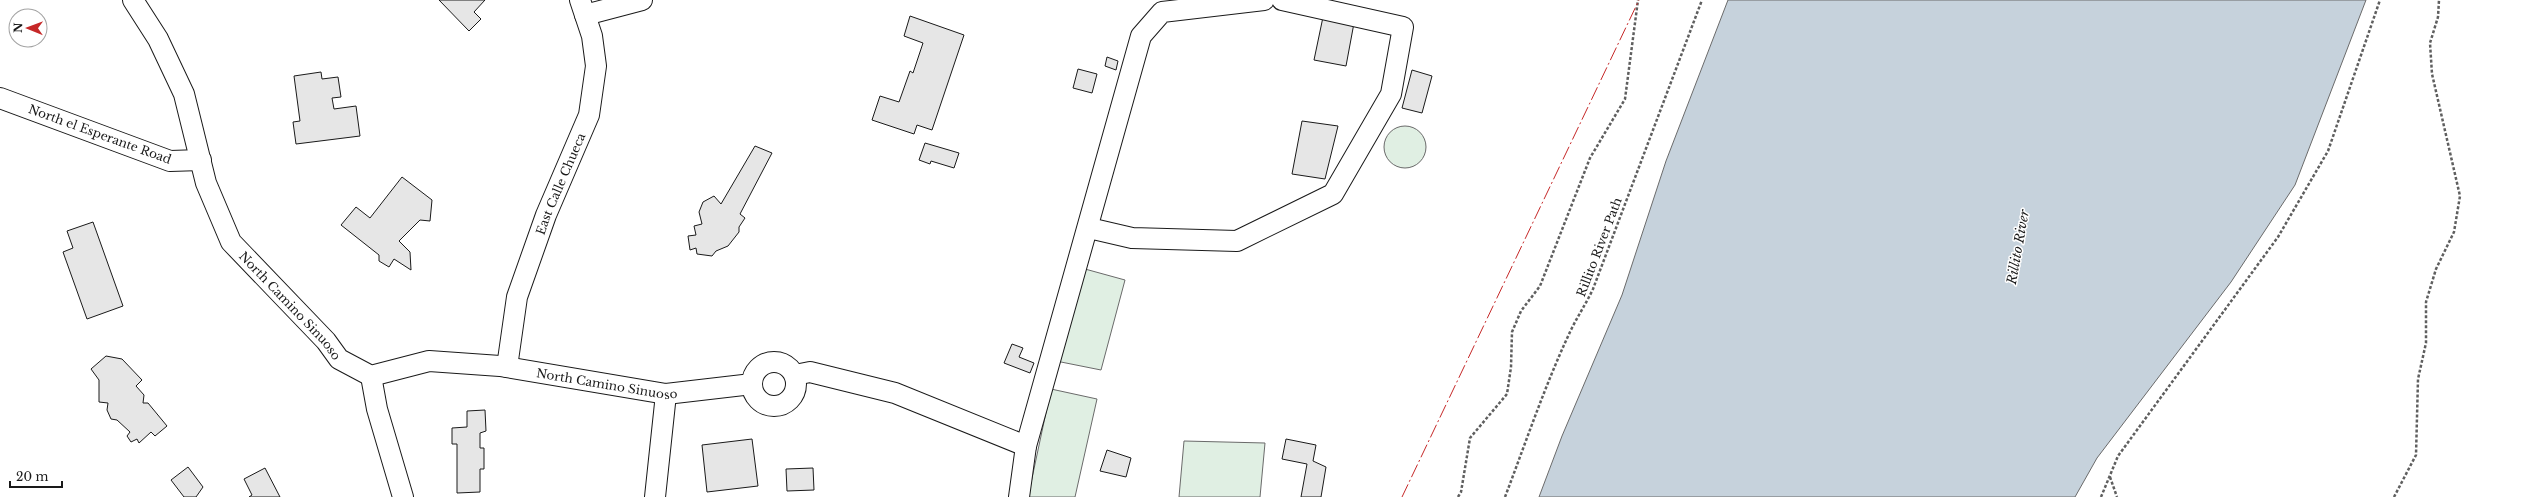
<svg xmlns="http://www.w3.org/2000/svg" width="2524" height="497" font-family="'Libre Baskerville',serif">
	<style>
		.green { fill: #e0efe3; stroke: #6a6a6a }
		.water { fill: #c6d2dc; stroke: #6a6a6a }
		.building { fill: #e6e6e6; stroke: #1a1a1a }
		.lines { fill: none; stroke-linecap: round; stroke-linejoin: round }
		.minor-casing { stroke: #1a1a1a; stroke-width: 22 }
		.path { stroke: #5f5f5f; stroke-width: 2.5; stroke-dasharray: 3 2; stroke-linecap: butt }
		.minor { stroke: #fff; stroke-width: 20 }
		.power { stroke: #c62828; stroke-width: 1; stroke-dasharray: 14 3 2 3; stroke-linecap: butt }
		.labels { text-anchor: middle; dominant-baseline: central; stroke-width: 3; stroke-linejoin: round; paint-order: stroke }
		.street-label { font-size: 12px; fill: #1a1a1a; stroke: #fff }
		.water-label { font-size: 13px; font-style: italic; fill: #1a1a1a; stroke: #fff }
	</style>
	<rect width="100%" height="100%" fill="#fff"/>
	<path class="green" d="M1384 147a21 21 0 1 1 42 0a21 21 0 1 1-42 0Z
		M1085 269 1125 280 1101 370 1056 361Z
		M1051 389 1097 399 1075 497H1028Z
		M1184 441 1265 443 1260 497H1179Z"/>
	<path class="water" d="M1728 0H2366L2295 185 2231 282 2097 458 2075 497H1539L1562 436 1622 295 1666 161Z"/>
	<path class="building" d="M439 0H485L474 12 481 19 469 31Z
		M910 16 964 35 932 130 917 125 914 134 872 120 880 96 899 102 910 71 913 73 923 43 904 36Z
		M1323 17 1354 23 1346 66 1314 60Z
		M1107 57 1118 61 1116 70 1105 66Z
		M1078 69 1097 74 1092 93 1073 88Z
		M1412 70 1432 76 1422 113 1402 108Z
		M321 72 322 79 338 77 341 97 332 98 334 109 356 106 360 136 296 144 293 122 300 121 294 76Z
		M1302 121 1338 126 1325 179 1292 174Z
		M925 143 959 153 954 168 931 161 930 164 919 160Z
		M755 146 772 153 740 214 745 218 739 227V232L728 246 716 251 712 256 697 254 696 248 690 250 688 236 696 235 694 226 702 224 699 212 703 202 714 196 721 204Z
		M402 177 432 200 430 221 420 220 399 241 410 252 411 270 394 259 389 267 379 261V255L341 225 356 207 370 218Z
		M93 222 123 306 87 319 63 252 73 248 67 231Z
		M1012 344 1023 348 1019 357 1034 363 1030 373 1004 363Z
		M106 356 122 359 142 380 136 386 144 395 143 403H148L167 426 155 436 151 432 139 443 137 439 131 442 127 436 130 432 117 420 111 419 107 410 108 403 99 402V380L91 369Z
		M485 410 486 431 480 433V448H484V469H480V492L457 493V444H452V428L467 427V411Z
		M752 439 758 486 707 492 702 445Z
		M1286 439 1316 445 1313 461 1326 467 1321 497H1301L1307 464 1282 459Z
		M1107 450 1131 458 1126 477 1100 471Z
		M188 467 203 487 196 497H184L171 480Z
		M265 468 280 497H249L252 495 244 479Z
		M813 468 814 490 787 491 786 469Z"/>
	<g class="lines">
		<defs>
			<g id="minor">
				<path id="s1" d="M133 0 158 39 184 94 206 183 231 242 326 341 339 359 371 376 429 361 500 366 666 394 752 384"/>
				<path d="M585 15 642 0"/>
				<path d="M0 98 170 161 201 160"/>
				<path d="M1089 228 1132 238 1237 241 1333 194 1391 94 1403 27 1282 0"/>
				<circle cx="774" cy="384" r="22"/>
				<path id="s2" d="M507 367 517 297 546 215 589 115 596 66 592 36 580 0"/>
				<path d="M795 375 810 372 895 393 1026 446"/>
				<path d="M371 376 377 409 403 497"/>
				<path d="M655 497 666 394"/>
				<path d="M1019 497 1026 446 1141 36 1162 12 1264 0"/>
			</g>
		</defs>
		<use href="#minor" class="minor-casing"/>
		<path class="path" d="M2110 477 2117 497
			M1458 497 1461 492 1470 438 1507 394 1511 367 1512 332 1521 311 1540 286 1590 158 1625 99 1638 0
			M1505 497C1526 442 1545 385 1570 332 1577 317 1586 304 1593 289L1702 0
			M2101 497 2118 456 2278 237 2328 151 2380 0
			M2394 497 2416 455 2418 379 2426 343V302L2436 269 2454 232 2460 196 2432 74 2430 43 2438 17 2439 0"/>
		<use href="#minor" class="minor"/>
		<path class="power" d="M1402 497 1639 0"/>
	</g>
	<g class="labels">
		<g class="street-label">
			<text transform="translate(100 134) rotate(20)">North el Esperante Road</text>
			<text stroke="none"><textPath href="#s2" startOffset="192">East Calle Chueca</textPath></text>
			<text transform="translate(1599 247) rotate(-69)">Rillito River Path</text>
			<text stroke="none"><textPath href="#s1" startOffset="350">North Camino Sinuoso</textPath></text>
			<text stroke="none"><textPath href="#s1" startOffset="698">North Camino Sinuoso</textPath></text>
		</g>
		<g class="water-label">
			<text transform="translate(2018 247) rotate(-80)">Rillito River</text>
		</g>
	</g>
	<g transform="translate(28 28) rotate(271)"><circle r="19" fill="#ffffff" stroke="#a3a3a3"/>
	<path d="M0-3L7 15L0 10L-7 15Z" fill="#c62828"/>
	<text y="-6" font-size="11" font-weight="bold" text-anchor="middle" fill="#1a1a1a">N</text>
	</g>
	<path d="M10 481v6h52v-6" fill="none" stroke="#1a1a1a" stroke-width="2"/>
	<text x="16" y="481" font-size="12" fill="#1a1a1a" stroke="#ffffff" stroke-width="3" paint-order="stroke">20 m</text>
</svg>
